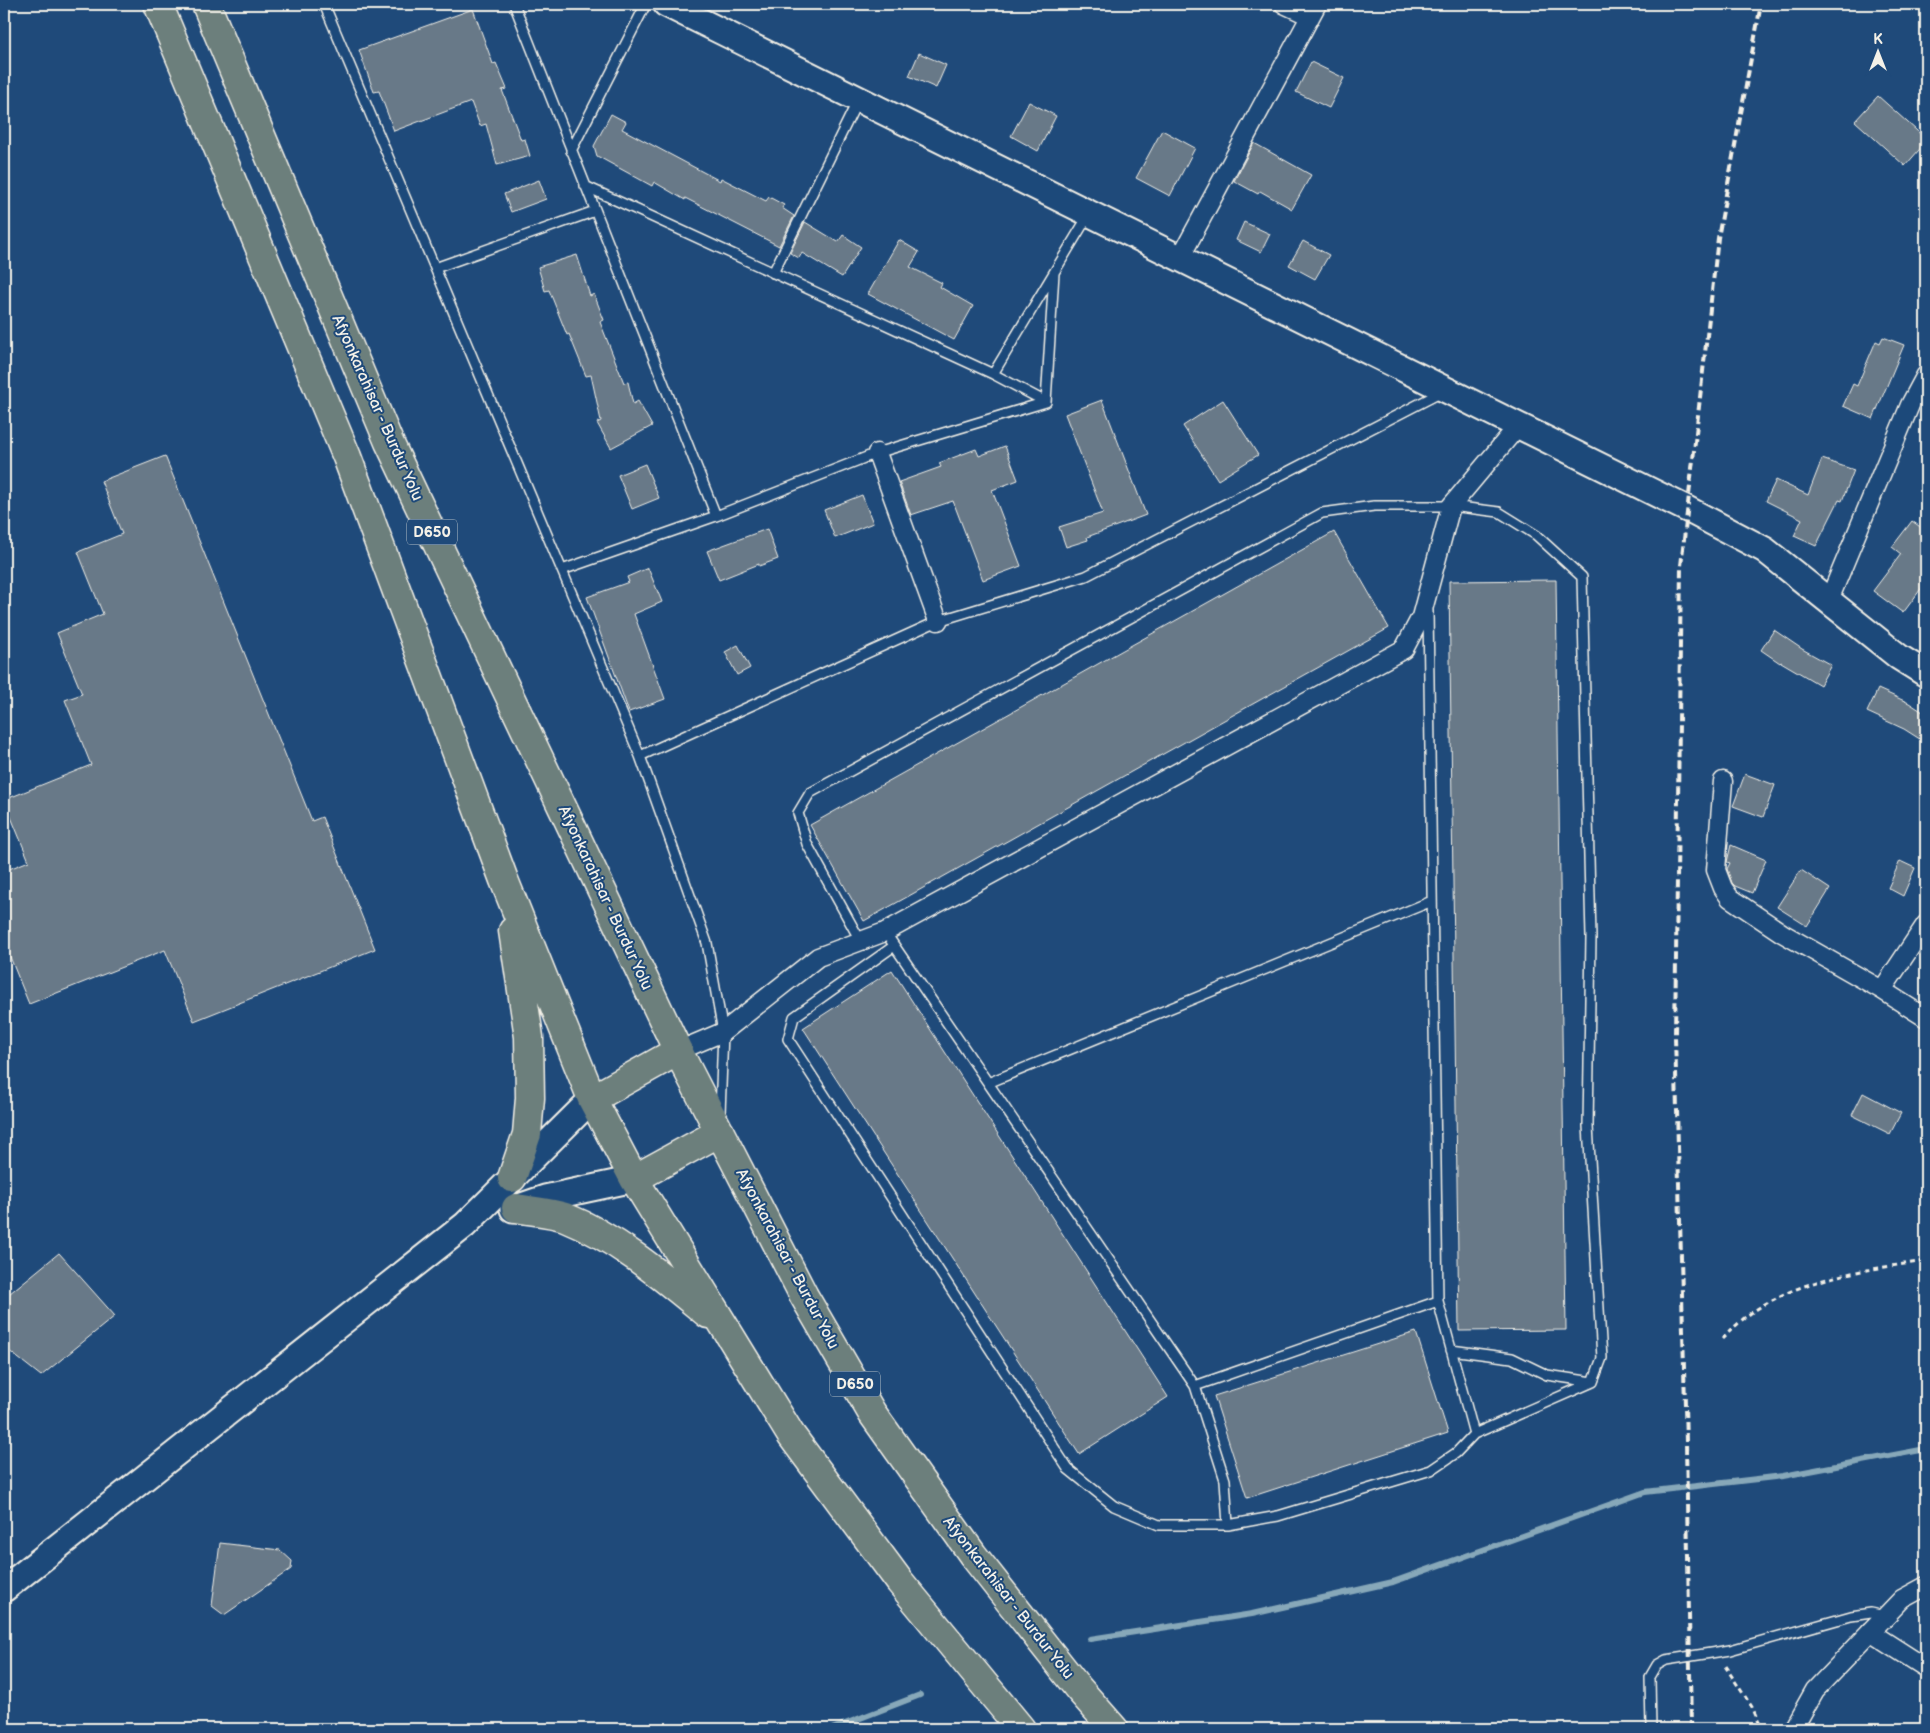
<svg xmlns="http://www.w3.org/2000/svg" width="1930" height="1733" font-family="'Balsamiq Sans',sans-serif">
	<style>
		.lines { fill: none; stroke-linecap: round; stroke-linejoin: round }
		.stream { stroke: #87a8b9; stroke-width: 6 }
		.building { fill: #687988; stroke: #f4f1e8 }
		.lane-casing { stroke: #f4f1e8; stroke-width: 12 }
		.street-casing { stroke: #f4f1e8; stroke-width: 21 }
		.secondary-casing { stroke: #f4f1e8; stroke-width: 29 }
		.highway-casing { stroke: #f4f1e8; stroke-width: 31 }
		.path { stroke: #f4f1e8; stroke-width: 3; stroke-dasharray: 5 4; stroke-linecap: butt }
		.lane { stroke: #1f4a7a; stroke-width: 9 }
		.street { stroke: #1f4a7a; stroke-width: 18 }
		.secondary { stroke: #1f4a7a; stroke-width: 25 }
		.highway { stroke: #6c7f7c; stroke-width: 28 }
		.rail { stroke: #f4f1e8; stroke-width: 4; stroke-dasharray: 8 4; stroke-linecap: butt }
		.labels { text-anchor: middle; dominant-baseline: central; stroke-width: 4; stroke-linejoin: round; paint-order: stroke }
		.shield { fill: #1f4a7a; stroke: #b4bfc7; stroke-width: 1 }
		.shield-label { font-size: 15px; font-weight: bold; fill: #f4f1e8 }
		.street-label { font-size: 16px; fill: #f4f1e8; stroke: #1f4a7a }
	</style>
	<rect width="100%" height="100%" fill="#1f4a7a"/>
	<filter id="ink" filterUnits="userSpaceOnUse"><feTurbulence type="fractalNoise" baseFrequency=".02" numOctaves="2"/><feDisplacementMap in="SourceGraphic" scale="10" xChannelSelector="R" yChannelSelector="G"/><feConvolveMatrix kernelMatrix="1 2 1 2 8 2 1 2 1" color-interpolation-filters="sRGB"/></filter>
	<g filter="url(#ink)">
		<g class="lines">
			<path class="stream" d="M1090 1639 1252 1614 1393 1582 1645 1492 1783 1476 1926 1449
				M832 1729 920 1695"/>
		</g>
		<path class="building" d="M473 9 493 64 496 63 507 89 502 90 521 140 525 139 530 156 497 165 486 124 480 126 471 102 394 131 379 91 374 92 359 50Z
			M919 53 946 65 936 88 909 76Z
			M1311 62 1344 78 1329 108 1296 92Z
			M1878 96 1926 139V142L1905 166 1855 121Z
			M1029 102 1056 116 1038 151 1011 136Z
			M611 114 626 122 622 129 720 181 721 178 766 201 769 197 784 205 782 208 794 216 779 246 685 198V200L654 182 652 186 597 156 594 146Z
			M1162 130 1195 148 1170 196 1136 178Z
			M1254 143 1311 175 1292 209 1260 191 1258 194 1234 181Z
			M539 180 546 199 511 212 504 194Z
			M805 222 838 242 843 235 861 247 842 277 802 253 799 258 790 253Z
			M1244 222 1270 234 1261 252 1236 240Z
			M899 240 919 252 910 267 942 283 940 287 973 306 954 340 868 294Z
			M1303 241 1329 255 1315 279 1289 265Z
			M577 255 590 296 594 294 604 320 600 322 624 383 628 382 633 404 638 401 652 426 611 448 597 423 601 421 591 375 586 376 569 334 567 335 549 290 545 291 538 267Z
			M1883 337 1904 345 1873 419 1843 406 1853 384 1857 386 1876 341 1880 343Z
			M1102 400 1146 515 1087 537 1088 540 1066 547 1059 527 1103 513 1065 414Z
			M1223 400 1258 455 1218 480 1183 426Z
			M1005 446 1018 480 992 490 1021 566 983 580 953 501 911 515 899 482 941 467 939 463 976 449 979 456Z
			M165 456 312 821 322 817 375 949 194 1021 165 950 29 1004 4 942V871L29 861 4 800 91 765 65 700 82 694 57 633 103 614 78 552 122 534 101 481Z
			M1822 459 1854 470 1842 501 1839 500 1816 546 1794 536 1802 519 1766 501 1776 480 1808 495Z
			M645 464 659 498 632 509 618 475Z
			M862 495 873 523 835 538 824 510Z
			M1912 521 1926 531V582L1903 613 1873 591 1901 554 1892 547Z
			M767 529 778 559 759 566V564L719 580 707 551Z
			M1334 532 1389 628 864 921 810 825Z
			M648 568 662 602 634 614 665 699 629 712 587 597 629 582 627 577Z
			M1556 580 1566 1330 1459 1331 1449 581Z
			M1774 630 1802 649 1831 665 1820 685 1781 662 1780 663 1761 650Z
			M738 645 750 668 737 675 725 652Z
			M1878 689 1909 703 1926 714V743L1904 729 1867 712Z
			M1745 774 1775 785 1763 817 1733 806Z
			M1731 845 1766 860 1752 893 1735 886 1732 883 1727 869 1730 863 1727 862Z
			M1900 861 1915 868 1903 896 1888 888Z
			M1801 870 1830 889 1807 926 1777 907Z
			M892 970 1168 1397 1079 1454 803 1028Z
			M1863 1093 1901 1113 1890 1134 1852 1115Z
			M59 1253 115 1316 41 1376 4 1347V1298Z
			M1416 1332 1448 1433 1247 1498 1214 1396Z
			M220 1543 280 1550 292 1561 291 1569 224 1615 212 1606Z"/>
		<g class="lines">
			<defs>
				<path id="lane" d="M324 4 640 756 707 943 723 1032 720 1114
					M514 4 716 516
					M571 151 646 4
					M585 186 993 374 1046 402
					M435 268 595 211
					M773 273 857 102
					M993 374 1088 216
					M562 570 716 516 877 453 1046 402 1054 273
					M640 756 938 621 1086 576 1442 392
					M885 932 1195 1386 1438 1301 1428 611
					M861 942 807 844 798 813 810 793 1322 513 1374 506H1451L1499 512 1536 535 1582 577 1591 937 1588 1126 1602 1358 1593 1382 1474 1434 1456 1453 1431 1470 1278 1516 1228 1525H1159L1114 1506 1068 1469 788 1039 794 1017 894 946
					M988 1083 1432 901
					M1438 1301 1474 1434
					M1451 1350 1512 1358 1547 1375 1593 1382
					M1195 1386 1225 1480 1228 1525
					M1651 1729 1650 1677 1657 1665 1666 1660 1730 1650 1851 1616 1871 1613 1885 1616"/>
				<path id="street" d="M1284 4 1310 16
					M1180 258 1317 4
					M877 453 938 621
					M1829 600 1910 405 1926 375
					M1723 781 1716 870 1723 888 1730 898 1782 933 1882 990 1926 1018
					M1882 990 1926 924
					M678 1051 723 1032 818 957 885 932 1404 649 1421 617 1451 506 1518 426
					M1870 1632 1926 1668
					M1793 1729 1815 1690 1902 1599 1926 1586"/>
				<path id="secondary" d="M666 4 1687 509 1765 550 1899 657 1926 674
					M513 1209 545 1198 634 1179
					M4 1589 465 1225 592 1099"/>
				<path id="highway" d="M158 4 347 457 504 880 592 1099 634 1179 791 1435 900 1582 1021 1729
					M206 4 389 442 678 1051 804 1296 872 1413 973 1555 1078 1688 1114 1729
					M592 1099 678 1051
					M512 1178 527 1134 530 1098 529 1037 513 931
					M634 1179 720 1132
					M516 1208C532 1211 551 1212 565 1217 619 1239 664 1278 708 1314"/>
			</defs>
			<use href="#lane" class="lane-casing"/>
			<use href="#street" class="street-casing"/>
			<use href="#secondary" class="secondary-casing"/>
			<use href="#highway" class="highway-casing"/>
			<path class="path" d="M1722 1339C1733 1328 1744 1317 1757 1309 1806 1277 1869 1269 1926 1261
				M1725 1666 1752 1707 1762 1729"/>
			<use href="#lane" class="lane"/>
			<use href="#street" class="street"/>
			<use href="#secondary" class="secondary"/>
			<use href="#highway" class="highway"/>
			<path class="rail" d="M1691 1729 1686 1442 1675 1036 1681 566 1718 238 1761 4"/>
		</g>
	</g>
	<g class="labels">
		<g class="shield">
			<rect x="407" y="519.5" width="50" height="25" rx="4"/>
			<rect x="830" y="1371.5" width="50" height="25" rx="4"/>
		</g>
		<g class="shield-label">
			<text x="432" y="532">D650</text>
			<text x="855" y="1384">D650</text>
		</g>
		<g class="street-label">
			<text transform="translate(377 408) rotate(66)">Afyonkarahisar - Burdur Yolu</text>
			<text transform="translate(605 898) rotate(65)">Afyonkarahisar - Burdur Yolu</text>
			<text transform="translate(787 1259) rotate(62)">Afyonkarahisar - Burdur Yolu</text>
			<text transform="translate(1008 1598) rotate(52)">Afyonkarahisar - Burdur Yolu</text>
		</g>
	</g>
	<rect width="1930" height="1733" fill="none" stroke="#1f4a7a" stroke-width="20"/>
	<rect x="10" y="10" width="1910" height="1713" fill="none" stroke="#f4f1e8" stroke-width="2" filter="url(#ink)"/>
	<g transform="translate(1878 52)" stroke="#1f4a7a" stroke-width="4" paint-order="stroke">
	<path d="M0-4L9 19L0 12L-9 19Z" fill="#f4f1e8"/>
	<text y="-8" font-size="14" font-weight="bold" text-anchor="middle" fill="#f4f1e8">K</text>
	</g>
</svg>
